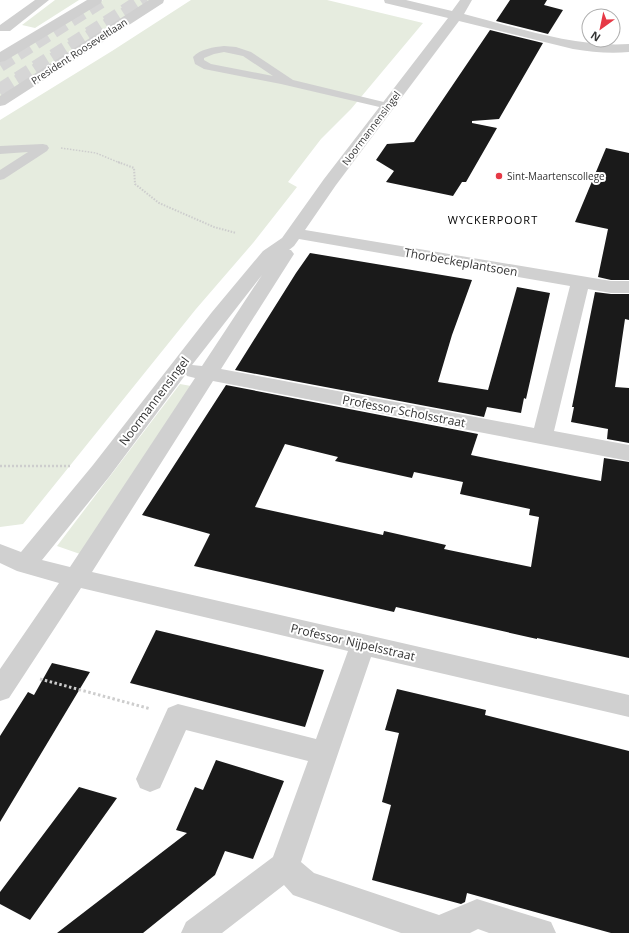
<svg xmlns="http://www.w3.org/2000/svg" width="629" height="933" font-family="'Open Sans',sans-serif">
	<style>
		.green { fill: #e6ecdf }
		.building { fill: #1a1a1a; fill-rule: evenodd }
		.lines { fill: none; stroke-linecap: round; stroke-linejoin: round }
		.trunk-tunnel { stroke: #d6d6d6; stroke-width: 14; stroke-dasharray: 14 7; stroke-linecap: butt }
		.motorway-tunnel { stroke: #d6d6d6; stroke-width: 14; stroke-dasharray: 14 7; stroke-linecap: butt }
		.path-far3 { stroke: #cdcdcd; stroke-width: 1.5; stroke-dasharray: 1.5 1.5; stroke-linecap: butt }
		.path-far2 { stroke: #cdcdcd; stroke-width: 2; stroke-dasharray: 1.5 1.5; stroke-linecap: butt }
		.path-far1 { stroke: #cdcdcd; stroke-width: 2.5; stroke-dasharray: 2 2; stroke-linecap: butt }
		.path { stroke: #cdcdcd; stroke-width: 3; stroke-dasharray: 2.5 2.5; stroke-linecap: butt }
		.service { fill: #d0d0d0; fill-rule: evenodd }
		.minor { fill: #d0d0d0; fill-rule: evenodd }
		.poi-dot { fill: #e63946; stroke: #fff; stroke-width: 1.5 }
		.labels { text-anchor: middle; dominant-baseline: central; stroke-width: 4; stroke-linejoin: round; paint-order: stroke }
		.far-street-label { font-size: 10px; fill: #333; stroke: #fff }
		.far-poi-label { font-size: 10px; fill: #333; stroke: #fff; text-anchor: start }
		.far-neighbourhood-label { font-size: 11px; letter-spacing: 1px; fill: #000; stroke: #fff }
		.street-label { font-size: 12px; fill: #333; stroke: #fff }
	</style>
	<rect width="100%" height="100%" fill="#fff"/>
	<path class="green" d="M55 0H79L35 28 22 25Z
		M103 0H152L0 97V63Z
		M191 0H327L423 23 351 109 321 139 288 182 297 187 253 243 196 309 23 524 0 527V120L112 51Z
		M180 384 191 386 80 554 57 546Z"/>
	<path class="building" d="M510 0H547L544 5 563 10 548 34 496 21Z
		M490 30 543 43 499 119 472 121V123L497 128 466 182H462L453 196 386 182 394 171 376 160 387 144 414 142Z
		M606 148 629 153V280H611L598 277 608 229 575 222Z
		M310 253 472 280 452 335 438 382 488 390 517 287 550 293 526 399 524 398 521 413 487 407 484 417 235 370 296 273Z
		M595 292 611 294H629V320L625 319 615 387 629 388V443L607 439 608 429 571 422 574 407H572Z
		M226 385 478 434 471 455 575 476 601 481 604 458 629 462V658L537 638V639L396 607 394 612 194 566 210 534 142 515ZM285 444 338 457 335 461 412 478 414 472 463 482 460 494 530 509 529 515 539 517 531 567 444 549 446 545 384 531 383 535 255 507Z
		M156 630 324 670 305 727 130 683Z
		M52 663 90 672 0 822V736L28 692 34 695Z
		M397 689 486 710 485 715 629 751V933H611L467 893 465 902 461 904 372 880 391 805 382 802 399 733 385 730Z
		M216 760 284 781 253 859 225 851 215 875 143 933H57L187 833 176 830 195 787 203 790Z
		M79 787 117 798 30 920 0 904V892Z"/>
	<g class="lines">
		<path class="trunk-tunnel" d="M0 93 147 0"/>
		<path class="motorway-tunnel" d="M0 65 103 0
			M0 90 142 0"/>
		<path class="path-far3" d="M61 148 96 153 120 163"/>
		<path class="path-far2" d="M118 162 134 168 135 184 159 203 214 227 236 233"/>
		<path class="path-far1" d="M0 466H71"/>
		<path class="path" d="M40 679 151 709"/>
		<path class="service" d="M224 46 236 47 251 52 293 80 392 104 394 106 392 108 388 109 281 84 204 69 195 64 193 57C200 49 214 47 224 46ZM224 52 243 56 273 76 211 64 204 60V58L214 54Z
			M43 144 47 145 49 148 47 151 4 179 0 180V170L28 152 0 154V146Z"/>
		<path class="minor" d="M35 0H49L10 31H0V25Z
			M87 0H102L101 3 5 61 0 62V52Z
			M149 0H164L163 3 5 105 0 106V96Z
			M384 0H406L452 11 460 0H472L464 14C515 27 576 48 629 44V52C610 54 592 52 573 49L459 21 336 185 305 230 611 281H629V293H611L588 289 554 431 629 445V461L213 381 92 572 629 695V717L371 657 301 862 314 873 439 915 477 899 551 922 556 933H489L478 929 470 933H401L293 895 284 885 222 933H181L186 922 273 857 308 761 186 730 160 788 150 792 140 788 136 779 168 708 178 704 316 739 348 651 81 588 9 698 0 701V669L59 583 17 571 0 563V544L21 552 93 465 212 312 263 251 282 238 324 179 448 18 385 3ZM299 239 570 286 534 428 221 369 294 254 291 250H289L294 246ZM262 275 202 366 192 365ZM186 374 187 376 195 378 70 567 42 560 109 477Z"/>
	</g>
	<circle class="poi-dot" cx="499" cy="176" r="4"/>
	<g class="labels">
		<g class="far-street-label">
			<text transform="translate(79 51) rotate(-33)">President Rooseveltlaan</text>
			<text transform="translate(371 128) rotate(-53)">Noormannensingel</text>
		</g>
		<g class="far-poi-label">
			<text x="507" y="176">Sint-Maartenscollege</text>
		</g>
		<g class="far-neighbourhood-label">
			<text x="493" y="219">WYCKERPOORT</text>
		</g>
		<g class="street-label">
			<text transform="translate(461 262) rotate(10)">Thorbeckeplantsoen</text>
			<text transform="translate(154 401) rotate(-53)">Noormannensingel</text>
			<text transform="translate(404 411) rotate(11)">Professor Scholsstraat</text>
			<text transform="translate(353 642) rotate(13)">Professor Nijpelsstraat</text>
		</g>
	</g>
	<g transform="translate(601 28) rotate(213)"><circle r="19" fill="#ffffff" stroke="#adadad"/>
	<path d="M0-3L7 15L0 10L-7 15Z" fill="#e63946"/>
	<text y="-6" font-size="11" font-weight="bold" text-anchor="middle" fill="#333333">N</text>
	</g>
</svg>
